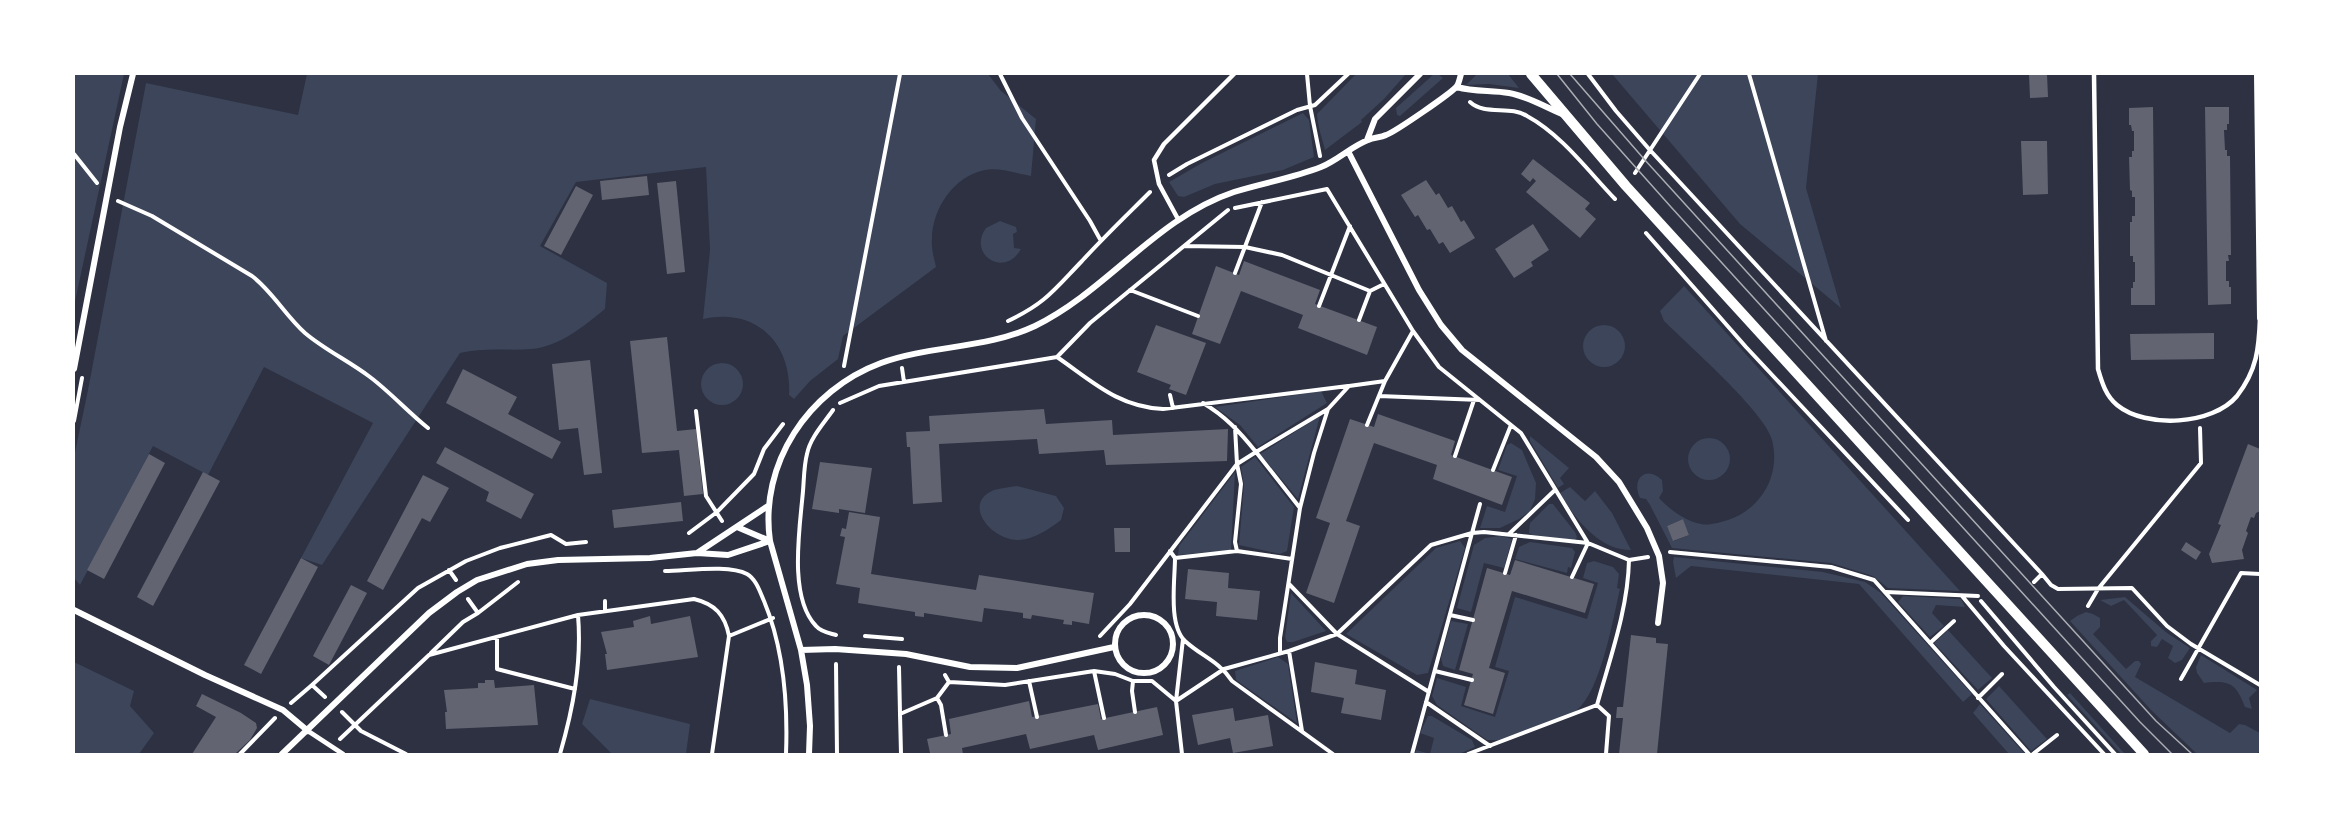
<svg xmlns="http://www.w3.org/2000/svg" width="2334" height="828" font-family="Montserrat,sans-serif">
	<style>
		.green { fill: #3c4559; fill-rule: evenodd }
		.building { fill: #626471 }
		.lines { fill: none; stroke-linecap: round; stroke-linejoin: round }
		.path { stroke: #fff; stroke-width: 4 }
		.service { stroke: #fff; stroke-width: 4.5 }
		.minor { stroke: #fff; stroke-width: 6 }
		.tertiary { stroke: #fff; stroke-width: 10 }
		.tram { stroke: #abadb3; stroke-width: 1.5 }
	</style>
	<rect width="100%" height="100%" fill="#2d3142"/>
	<path class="green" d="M74 74H124L74 306Z
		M307 74H988L1001 91 1036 119 1031 176C1018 174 999 167 985 170 954 176 932 209 932 239 931 248 934 258 936 267L843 336 838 359 810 381 794 399 789 395C792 343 756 307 703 319L710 250 706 167 576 182 540 246 607 283 605 309C584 326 559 347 531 349 507 351 484 347 460 353L322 565 301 558 373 423 264 367 208 475 153 446 80 585 74 578V457L88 390 146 83 298 115Z
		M1356 74H1406L1384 99 1361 120 1362 122 1325 150C1322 138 1318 128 1317 114Z
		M1434 74H1438L1443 78 1400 116 1397 115 1396 108Z
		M1477 74H1508L1519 88 1489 84 1466 85Z
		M1612 74H1818L1806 188 1841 308 1740 224Z
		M1303 113 1309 120 1314 157 1283 170 1215 184 1184 197 1178 196 1169 182 1202 163Z
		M1000 221 1016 227 1017 232 1013 234 1014 248 1021 249C1004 279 967 254 986 228Z
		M1684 286 1960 591 1888 588 1873 576 1831 563 1672 548 1650 505 1646 499 1640 498C1631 480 1645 464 1662 480L1663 491 1659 498C1669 509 1685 521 1701 524 1709 526 1720 522 1728 520 1761 509 1781 475 1772 440 1765 412 1688 345 1664 321L1660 311ZM1683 519 1689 535 1674 541 1667 526Z
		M1583 346a21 21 0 1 1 42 0a21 21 0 1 1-42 0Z
		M701 384a21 21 0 1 1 42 0a21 21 0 1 1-42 0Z
		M1321 391 1327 403 1258 447 1240 425 1215 407Z
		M1320 416 1298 499 1260 454Z
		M1530 436 1569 468 1560 478 1564 484 1558 488 1530 441Z
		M1688 459a21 21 0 1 1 42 0a21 21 0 1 1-42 0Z
		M1511 443 1522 450 1536 483 1535 499 1530 511 1519 519 1500 528H1480L1487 506 1505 512 1517 476 1498 470 1507 445Z
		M1255 457 1294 507 1287 551 1280 554 1239 545 1244 485 1241 467Z
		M1235 472 1231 550 1178 555 1179 546Z
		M1017 486 1056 496 1064 508 1061 520C1049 529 1035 539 1019 540 991 541 961 503 994 490 1001 488 1010 487 1017 486Z
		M1570 487 1585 501 1595 491 1612 513 1631 550C1600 551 1574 518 1560 493Z
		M1549 504H1553L1575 532 1577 537 1575 540 1532 535 1529 533 1530 523Z
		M1501 536 1512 539 1504 568 1484 563 1471 612 1457 608 1474 545 1485 538Z
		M1460 541 1465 548 1428 673 1417 675 1346 634 1436 548Z
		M1530 542 1572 548 1575 552 1571 568 1568 567 1567 573 1515 559 1519 547Z
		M1674 557 1823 572 1865 582 1881 593 1972 694 1963 702 1859 584 1691 566 1676 578 1673 562Z
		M1594 561 1613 567 1619 574 1617 588 1620 589C1613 619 1601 690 1577 710 1567 718 1515 734 1499 740H1487L1437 705 1432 696 1437 678 1466 687 1461 706 1495 717 1509 671 1495 667 1515 597 1587 619 1598 583 1583 578 1587 563Z
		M1291 593 1326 631 1293 642H1287L1285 637Z
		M1903 596 1961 599 1965 607 1936 605 1932 613 1944 626 1930 637 1898 602Z
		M2125 597 2167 633 2190 648 2182 660 2175 663 2168 658 2173 646 2162 639 2157 647 2151 646V641L2157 635 2124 600 2111 606 2100 600Z
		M2086 612 2093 614 2100 618V627L2093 634 2126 669 2135 661H2139L2141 664 2135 677 2230 733 2239 724 2245 725 2260 733V751L2256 754H2197L2151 710 2070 621 2077 616Z
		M1451 621 1468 624 1455 670 1443 666 1441 658Z
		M1948 630 1992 678 1978 690 1934 643Z
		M2201 655 2257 690 2249 698 2252 709 2245 707C2236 683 2229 680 2204 683L2197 673 2196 667Z
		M1278 657 1288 664 1297 723 1236 680 1235 671Z
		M74 662 134 691 130 706 154 733 139 754H74Z
		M1999 686 2047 739 2031 751 1986 699Z
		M2070 693 2125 754H2121L2067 695Z
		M590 699 690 724 686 754H612L582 724Z
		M1980 704 2025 754H2009L1973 713Z
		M1428 716H1432L1472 740 1475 747 1459 754H1415L1416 750 1430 754 1434 738 1420 733Z"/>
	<path class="building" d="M2029 74H2047L2048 97 2030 98Z
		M2153 107 2155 305H2131V288H2133V282H2135V262H2133V256H2130V222H2132V216H2135V197H2132V191L2130 190 2129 157H2132V151H2134V131H2132L2131 125H2129V108Z
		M2205 107H2229V124H2227V130H2224L2225 150H2227V156H2230L2231 255H2228L2229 261H2226V281H2229V287H2231V304L2208 305Z
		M2021 141H2047L2048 194 2023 195Z
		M1533 159 1590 203 1585 209 1596 219 1580 238 1526 192 1536 181 1533 178 1530 182 1521 174Z
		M647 176 649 195 602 200 600 181Z
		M1426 180 1436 195 1439 193 1448 208 1452 206 1461 222 1464 220 1475 238 1450 253 1443 242 1439 244 1430 229 1427 230 1418 215 1415 217 1401 195Z
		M676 181 685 272 667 274 657 183Z
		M576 186 593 195 561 255 544 246Z
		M1533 224 1549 250 1531 262 1533 266 1514 278 1495 249Z
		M1244 261 1320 290 1315 304 1377 327 1367 355 1298 328 1303 315 1241 291 1220 344 1192 334 1216 266 1239 275Z
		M1156 325 1206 343 1186 395 1169 389 1171 385 1137 372Z
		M2214 333V359L2131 360 2130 334Z
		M667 337 677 431 696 429 703 494 684 496 679 450 642 453 630 341Z
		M590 360 602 473 584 475 578 428 559 430 552 364Z
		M463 369 517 397 508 414 561 442 552 459 446 403Z
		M1044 409 1046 424 1112 420 1113 435 1228 429 1227 461 1106 465 1104 450 1039 454 1037 439 939 444 942 502 913 504 910 447H907L906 432 930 431 929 416Z
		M1378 414 1455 441 1451 455 1512 477 1502 505 1433 479 1437 465 1374 443 1346 521 1360 526 1334 603 1306 593 1330 523 1316 518 1350 419 1374 427Z
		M2248 444 2260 449V511L2256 513 2254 518 2251 517 2246 531 2248 533 2242 550 2244 559 2212 563 2209 554 2221 525 2218 524Z
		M445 447 534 494 521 519 486 501 489 492 436 463Z
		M149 454 165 463 104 579 87 570Z
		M820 462 872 468 865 513 839 509V513L812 509Z
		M203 472 220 481 153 606 137 597Z
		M423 475 449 488 430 522 422 518 383 590 367 581Z
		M681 502 683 521 614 528 612 510Z
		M849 512 880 517 871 574 976 590 979 575 1094 593 1089 624 1072 621V625L1063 624 1064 620 1032 615 1031 619 1023 618V613L984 608 982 622 924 613V617L915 616V612L858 603 860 588 836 584 845 537 840 536 842 528 846 529Z
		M1683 519 1689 535 1673 541 1667 526Z
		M1114 528H1130V552H1115Z
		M2186 542 2201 552 2196 560 2181 550Z
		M301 558 318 567 261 674 244 665Z
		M1515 560 1594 584 1585 613 1512 591 1489 668 1505 673 1493 714 1464 705 1473 674 1459 670 1487 568 1510 575Z
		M1188 569 1229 573 1228 588 1260 591 1257 620 1216 616 1217 602 1185 599Z
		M351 585 367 593 329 665 313 656Z
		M650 616 651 624 690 616 698 657 607 670 605 654H607L601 632 634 627 633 621Z
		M1631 635 1656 638V643L1668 644 1657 754H1619L1623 718H1616L1617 707H1623Z
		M1315 662 1357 670 1355 684 1386 690 1381 720 1341 713 1344 698 1311 692Z
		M485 680H494L495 688 534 685 538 725 446 729 445 712H447L444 690 478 688V683H485Z
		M202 694 241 713 256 723 257 728 250 740 235 754H192L216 717 196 706Z
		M1029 701 1032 717 1098 704 1101 719 1157 707 1163 735 1098 750 1094 735 1030 749 1026 734 962 748 963 754 930 753 927 739 951 734 949 719Z
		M1233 708 1235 721 1268 715 1273 746 1233 753 1230 738 1198 745 1192 715Z"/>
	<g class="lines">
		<path class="path" d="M1000 74 1022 118 1090 221 1101 241
			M1307 74 1310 106 1320 156
			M1588 74 1616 111 1649 149 2042 574 2034 582
			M1749 74 1826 341
			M1470 102C1485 116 1510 105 1527 116 1562 135 1588 171 1615 199
			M74 154 97 183
			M1635 173 1700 74
			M1169 175 1187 164 1297 110 1315 105 1348 74
			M118 201 152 216 252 276C272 291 285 315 305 333 325 350 349 361 370 377 390 392 408 412 428 428
			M1235 208 1327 189 1413 331
			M1646 233 1746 347 1908 520
			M1184 246 1245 247 1282 255 1370 291
			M1235 273 1262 202
			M1130 290 1198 316
			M1319 306 1350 226
			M1359 320 1370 291 1384 284
			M1008 321C1046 303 1054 290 1082 261 1104 237 1127 215 1150 192
			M1057 357C1092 381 1118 407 1163 409L1348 386
			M844 366 900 74
			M902 368 904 382
			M1170 395 1173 408
			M1379 396 1480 400
			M840 403 879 386 1057 357 1090 323 1228 210
			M833 410C824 423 810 438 807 454 804 465 804 479 803 491 800 527 788 597 816 626 821 632 829 633 836 635
			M696 411 706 496 722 521
			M74 421 82 378
			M1367 425 1385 381
			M1235 427 1237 464 1241 484 1235 542 1237 551
			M1455 456 1474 400
			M1493 470 1511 425
			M1300 508 1256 452 1328 409
			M689 533 717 512 754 474 764 449 783 424
			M1509 534 1555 490
			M1170 551 1175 558C1175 580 1168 625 1185 641 1201 656 1219 661 1232 681L1333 754
			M1670 552 1831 567 1874 580 2029 754
			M1175 558 1237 551 1292 559
			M449 570 456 580
			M665 571C686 571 729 564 747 574 756 579 760 592 764 601 784 649 788 702 786 754
			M1505 573 1516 535
			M2042 574 2051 585 2058 589 2132 588 2167 626 2191 644 2260 685
			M1289 584 1337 634 1431 545 1472 533 1480 504
			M1886 592 1978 596
			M1962 596 2004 646 2104 754
			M468 599 478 613 518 582
			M605 601V610
			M1981 601 2054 687 2115 754
			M2088 606 2098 589 2201 463 2200 428
			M1450 615 1473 620
			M865 636 902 639
			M1100 636 1130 604 1237 464 1256 452C1239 431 1225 416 1203 403
			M497 637V669L575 689
			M1183 639 1176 701 1224 669 1289 651 1337 634 1429 692
			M1930 643 1954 621
			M1289 651 1302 731
			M431 653 463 622 478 613
			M1280 653V638L1300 508 1314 453 1328 409 1349 386 1385 381 1413 331 1439 367 1521 433 1588 543 1572 577
			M836 664 837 754
			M899 667 900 714
			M1094 671 1104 718
			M1435 671 1472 680
			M2181 679 2241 573 2260 574
			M1029 681 1037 717
			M1133 681 1132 691 1135 712
			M949 682 1005 685 1094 671 1115 674 1133 681H1152L1176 701 1182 754
			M325 697 312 685 418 588 466 561 500 548 551 535 566 544 586 542
			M937 698 941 705 946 735
			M1978 698 2002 674
			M1426 702 1490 746
			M291 703 312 685
			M342 712 361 731 406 754
			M340 739 429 655 578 615 694 599C715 604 725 615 729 636
			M240 754 275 718
			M560 754C573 709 582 663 578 615
			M712 754 729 636 773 618
			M901 754 900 714 937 698 949 682 945 675
			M1412 754 1472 533 1484 532 1588 543 1629 560 1648 557
			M1468 754 1597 705
			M1606 754 1609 716 1597 705C1610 658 1628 609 1629 560
			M2033 754 2057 735"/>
		<path class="service" d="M2094 74 2098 369C2102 383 2106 396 2117 405 2146 429 2213 425 2237 396 2257 370 2259 348 2260 318
			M1178 219 1159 184 1154 160 1164 144 1234 74
			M308 731 343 754"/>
		<path class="minor" d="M2257 74 2260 318
			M1457 87C1474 92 1491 90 1509 93 1527 96 1545 107 1562 114
			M1367 140 1375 119 1420 74
			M1349 153 1419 290 1441 325 1462 350 1596 457 1619 482 1647 528 1659 556 1663 583 1658 623
			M74 369 120 127 133 74
			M737 527 770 541
			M697 553 768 506
			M74 610 205 675 283 710 308 731
			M1115 644a29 29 0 1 1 58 0a29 29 0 1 1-58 0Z
			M801 650 835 649 906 654 970 667 1017 668 1114 647
			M282 754 429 613 457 592 477 580 527 564 558 560 650 558 697 553 728 555 770 541
			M809 754 810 726 807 685 801 650 770 541C759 464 808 390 881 363 931 345 986 349 1035 326 1107 291 1156 218 1234 192 1263 183 1293 178 1321 167 1338 160 1352 146 1368 140 1374 137 1380 138 1386 135 1395 132 1453 92 1457 86 1459 83 1460 77 1461 74"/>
		<path class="tertiary" d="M1531 74 1626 186 2144 754"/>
		<path class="tram" d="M1557 74 1597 124 1671 207 2140 722 2172 754
			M1570 74 1644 159 2031 584 2156 721 2192 754"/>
	</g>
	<rect width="2334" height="828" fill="none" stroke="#ffffff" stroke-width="150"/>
</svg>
